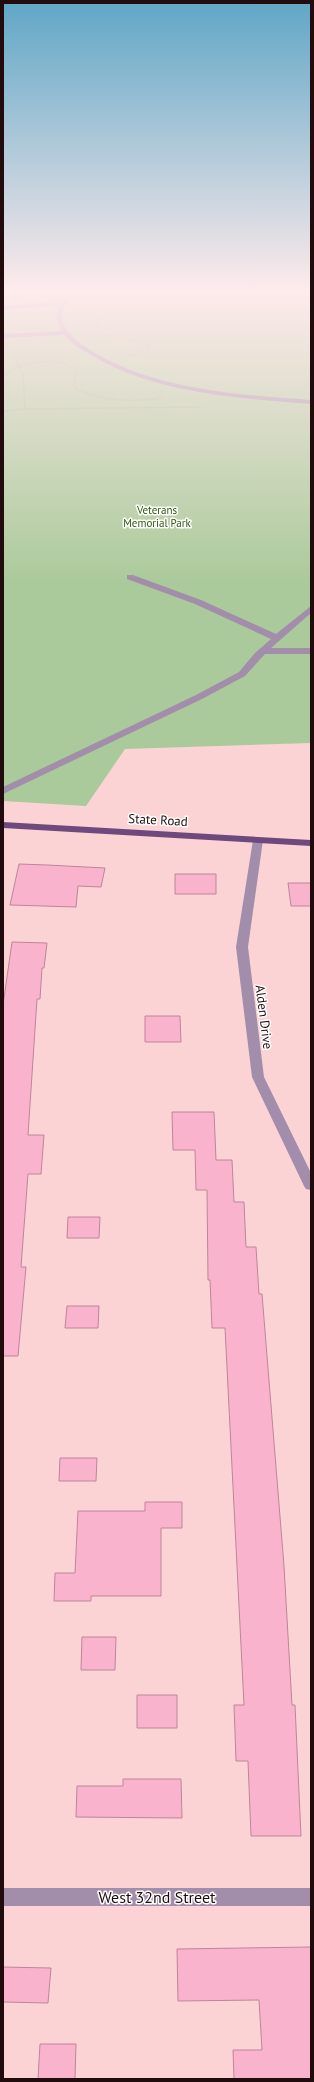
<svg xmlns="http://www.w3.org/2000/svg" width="314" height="2082" font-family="'PT Sans',sans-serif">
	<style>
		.green { fill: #abca9b }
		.building { fill: #f9b3cd; stroke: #be859a }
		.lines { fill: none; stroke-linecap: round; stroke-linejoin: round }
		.path { stroke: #ab898b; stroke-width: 1.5; stroke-dasharray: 0.5 1.5; stroke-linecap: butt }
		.minor { fill: #a28dab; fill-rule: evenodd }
		.major { fill: #6e497e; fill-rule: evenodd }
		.labels { text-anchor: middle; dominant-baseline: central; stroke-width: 3; stroke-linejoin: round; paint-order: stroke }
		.far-park-label { font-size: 11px; fill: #2d570e; stroke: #fff }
		.street-label { font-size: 13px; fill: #210b0d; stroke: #fff }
		.near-street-label { font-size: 16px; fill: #210b0d; stroke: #fff }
	</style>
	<rect width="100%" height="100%" fill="#fcd3d5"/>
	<path class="green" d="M3 289H311V743L125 749 86 806 3 801Z"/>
	<path class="building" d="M19 864 47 865 105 868 101 887 78 886 76 907 10 905Z
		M175 874H216V894H175Z
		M288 883H311V906H291Z
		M12 942 47 943 44 968H42L40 999H37L28 1135H44L41 1174H28L21 1267H26L18 1356H3V1005Z
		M145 1016H180L181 1042H145Z
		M172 1112H214L216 1160H232L234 1202H244L246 1247H256L259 1294H262L284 1566 292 1705H295L301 1836H251L248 1761H236L234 1705H244L225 1328H212L210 1280H208L207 1190H196L195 1150H173Z
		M68 1217H100L99 1238H67Z
		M67 1306H99L98 1328H65Z
		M60 1458H97L96 1481H59Z
		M145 1502H182V1528H161V1596H91V1601H54L55 1573H75L78 1511H145Z
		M82 1637H116L115 1670H81Z
		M137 1695H177V1728H137Z
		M123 1779H181L182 1818 76 1817 77 1786H123Z
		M311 1947V2079H234L233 2050H262L259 2000 178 2001 177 1949Z
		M3 1967 51 1968 48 2003 3 2002Z
		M40 2044H76L75 2079H38Z"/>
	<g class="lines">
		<path class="path" d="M95 297 116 289
			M82 306 96 316 99 333 137 341 150 346 131 356
			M14 357 23 375 25 409
			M3 375C24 363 56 354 77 370L74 379 76 389C104 402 131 402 161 398
			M3 411 25 409 201 407"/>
		<path class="minor" d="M77 289H85C78 295 69 299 64 307 57 322 69 334 80 343 145 390 234 394 311 400V404C239 398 160 394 96 358 84 351 73 345 64 335L3 338V334L61 331 56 318 59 305 4 310 3 306 62 301Z
			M127 575H133L201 600 276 634 311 606V613L271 648H311V654H265L245 676 202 699 3 794V787L196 695 239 672 255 653 271 639 195 604 127 579Z
			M258 837 263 840 248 947 264 1077 311 1173V1190L306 1189 304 1186 252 1077 236 947 253 840Z
			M3 1888H311V1906H3Z"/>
		<path class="major" d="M3 822 311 840V846L3 828Z"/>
	</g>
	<linearGradient id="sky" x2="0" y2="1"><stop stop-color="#5fa6c6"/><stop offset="0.5" stop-color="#feebec"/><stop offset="1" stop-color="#feebec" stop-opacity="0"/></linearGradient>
	<rect width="314" height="581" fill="url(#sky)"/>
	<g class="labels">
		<g class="far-park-label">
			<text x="157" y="510">Veterans<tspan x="157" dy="13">Memorial Park</tspan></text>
		</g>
		<g class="street-label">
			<text transform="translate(158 820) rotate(3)">State Road</text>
			<text transform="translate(264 1017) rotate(83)">Alden Drive</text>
		</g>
		<g class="near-street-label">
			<text x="157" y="1897">West 32nd Street</text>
		</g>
	</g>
	<rect width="314" height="2082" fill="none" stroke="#210b0d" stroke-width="8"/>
</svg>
